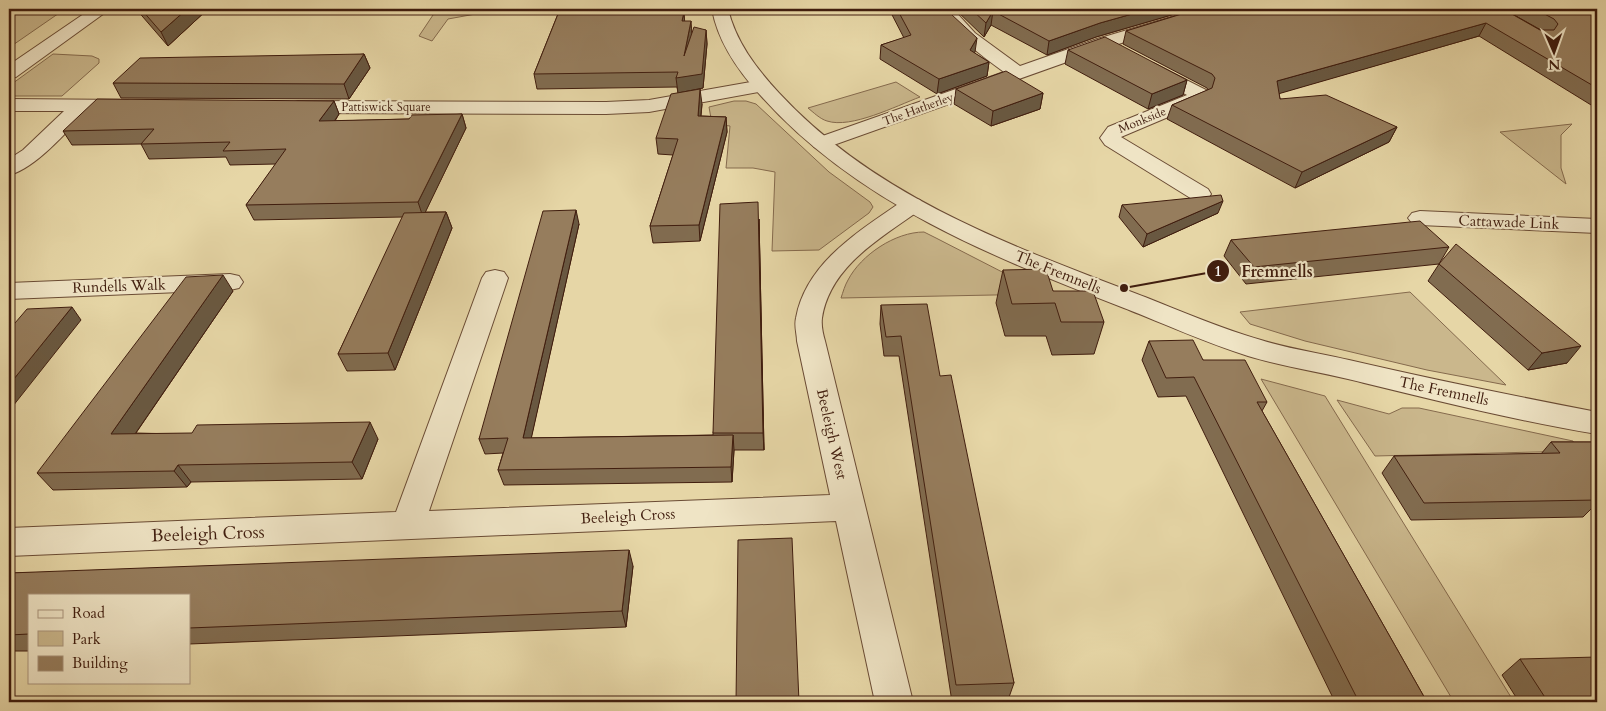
<svg xmlns="http://www.w3.org/2000/svg" width="1606" height="711" font-family="Cardo,serif">
	<style>
		.green { fill: #cab78c; stroke: #856a4d }
		.lines { fill: none; stroke-linecap: round; stroke-linejoin: round }
		.minor-casing { stroke: #6a4b34; stroke-width: 2 }
		.tertiary-casing { stroke: #6a4b34; stroke-width: 2 }
		.minor { fill: #efe4c5; fill-rule: evenodd }
		.tertiary { fill: #efe4c5; fill-rule: evenodd }
		.wall { fill: #816c50; stroke: #401d0e; fill-rule: evenodd }
		.shaded-wall { fill: #695841; stroke: #401d0e }
		.building { fill: #967d5d; stroke: #401d0e }
		.labels { text-anchor: middle; dominant-baseline: central; stroke-width: 4.5; stroke-linejoin: round; paint-order: stroke }
		.far-street-label { font-size: 12px; fill: #401d0e; stroke: #efe4c5 }
		.street-label { font-size: 15px; fill: #401d0e; stroke: #efe4c5 }
		.near-street-label { font-size: 18px; fill: #401d0e; stroke: #efe4c5 }
		.leader { fill: none; stroke: #401d0e; stroke-width: 2 }
		.callout-dot { fill: #401d0e; stroke: #efe4c5; stroke-width: 2 }
		.mark-label { font-size: 15px; text-anchor: middle; font-weight: bold; fill: #fff }
		.callout-label { font-size: 16px; text-anchor: middle; font-weight: bold; fill: #401d0e; stroke: #efe4c5; stroke-width: 4.5; stroke-linejoin: round; paint-order: stroke }
	</style>
	<rect width="100%" height="100%" fill="#e6d6a6"/>
	<filter id="stains"><feTurbulence type="fractalNoise" baseFrequency=".004" numOctaves="4"/><feColorMatrix values="0 0 0 0 .2 0 0 0 0 .09 0 0 0 0 .02 0 0 0 .5 -.17"/></filter>
	<radialGradient id="worn" r=".72"><stop offset=".6" stop-color="#630" stop-opacity="0"/><stop offset="1" stop-color="#630" stop-opacity=".3"/></radialGradient>
	<path class="green" d="M9 9H65L10 47H9Z
		M437 9H503L448 19 432 41 419 36Z
		M53 54 92 56 99 59V63L62 96H9V86Z
		M896 82 920 97C896 106 851 129 827 121 820 119 813 112 808 108Z
		M734 101H746L756 104 829 172 870 202 873 207 869 213 819 250 772 251 775 172 753 168H726L730 126 712 124 709 107Z
		M1572 124 1561 135V168L1566 184 1500 132Z
		M924 232 936 238 1045 294 841 298C843 292 845 285 848 280 861 255 895 232 924 232Z
		M1410 292 1506 385 1427 370 1305 341 1250 324 1240 312Z
		M1261 379 1325 396 1514 702H1454Z
		M1337 400 1389 414 1402 408H1419L1573 441 1576 451 1375 456Z"/>
	<g class="lines">
		<defs>
			<path id="minor" d="M91 9H110L16 77 9 78V65Z
				M937 9H953L975 33 1020 66 1097 39 1198 9H1222L1220 12 1109 47 828 147 821 149 814 147 811 143 814 139 1004 72C978 53 955 36 937 9Z
				M1153 63 1206 90 1209 97 1206 101 1121 137 1208 189 1211 194 1208 199 1200 201 1192 199 1105 145 1100 138 1108 127 1187 95 1147 73 1144 69 1147 65Z
				M762 80 769 82 771 86 769 90 649 112 606 114 298 113 291 111 288 107 291 103 298 101 606 102 649 100Z
				M9 99 127 100 134 102 137 106 134 110 127 112H86C67 131 35 169 9 175V159L23 150 64 111H9Z
				M912 198 920 200 923 205 920 210C881 238 830 266 822 318 821 326 823 334 825 341L913 702H875L836 521 9 556V528L396 512 482 278 486 272 495 270 504 272 508 278 429 511 830 495 797 341C797 334 794 326 796 318 806 262 861 230 904 200Z
				M1420 211 1597 219V233L1420 225 1412 223 1408 218 1412 213Z
				M230 274 239 276 243 282 239 288 230 290 9 299V283Z"/>
			<path id="tertiary" d="M712 9H728C736 42 756 68 779 93 876 198 1014 247 1145 297 1183 312 1222 329 1261 340 1290 349 1320 353 1349 360 1431 379 1514 396 1597 412V434C1513 420 1430 399 1348 379 1314 371 1281 366 1248 356 1206 343 1165 324 1124 308 993 257 858 204 762 97 739 72 718 43 712 9Z"/>
		</defs>
		<use href="#minor" class="minor-casing"/>
		<use href="#tertiary" class="tertiary-casing"/>
		<use href="#minor" class="minor"/>
		<use href="#tertiary" class="tertiary"/>
	</g>
	<path class="wall" d="M136 9H208L168 46Z
		M560 9H682L681 12H684V21L692 32 706 30 707 44 703 88 678 93 677 87 537 89 534 74Z
		M889 9H946L975 52 974 53 989 62 987 76 937 94 880 59 881 45 904 38Z
		M955 9H1192L1096 37 1047 55 991 25 984 37Z
		M1198 9H1597V107L1596 108 1479 36 1279 93 1280 99 1397 127 1389 142 1295 188 1167 119 1172 105 1208 90 1207 88 1123 44 1126 31ZM1507 11 1541 30H1540Z
		M1068 50 1187 80 1183 95 1148 109 1065 64Z
		M364 54 370 68 349 99 121 98 113 83Z
		M956 89 1043 93 1040 109 991 126 954 104Z
		M334 101 339 114 335 121 409 119 462 114 466 128 425 212H446L452 228 395 370 347 371 338 354 403 217 254 220 246 205 276 164 230 165 226 157 149 159 141 144 72 145 63 131Z
		M702 104 701 116 726 117 727 132 700 241 653 243 650 226 673 155 658 154 656 138Z
		M1122 205 1218 213 1143 247 1119 217Z
		M759 219 764 450H734L732 482 504 485 498 470 503 453 485 454 479 439 579 224 531 438 713 435V433Z
		M1231 240 1449 247 1439 264 1567 363 1528 370 1428 281 1439 264 1246 284 1224 256Z
		M1003 270 1053 291 1104 322 1094 354 1052 355 1046 336H1005L996 303Z
		M233 291 136 433 378 439 362 479 191 482 187 487 53 490 37 473Z
		M881 305 940 376 1014 683 1008 700 952 702 899 356H884L880 324Z
		M1149 341 1203 360 1267 402 1262 411 1427 702H1335L1186 396 1158 397 1142 360Z
		M1551 442H1597V507H1593L1583 517 1411 520 1382 473 1394 456 1541 454Z
		M633 566 626 627 189 644V595H29V651H9V573Z
		M1520 659 1597 702H1519L1502 675Z"/>
	<path class="shaded-wall" d="M187 9H208L168 46 161 32Z
		M678 9H682L679 26 678 12Z
		M1150 9H1192L1096 37 1047 55 1049 41 1100 23Z
		M993 11 991 25 984 37 986 23Z
		M684 12 685 26 682 21Z
		M691 21 692 35 684 56Z
		M1486 23 1479 36 1271 96 1277 81Z
		M706 30 707 44 703 88 678 93 676 78Z
		M977 38 975 52 968 65 970 50Z
		M364 54 370 68 349 99 344 84Z
		M989 62 987 76 937 94 939 79Z
		M1187 80 1183 95 1148 109 1152 94Z
		M700 89 702 104 699 132 698 116Z
		M1043 93 1040 109 991 126 993 111Z
		M334 101 339 114 325 135 319 121Z
		M462 114 466 128 423 217 418 202Z
		M726 117 727 132 700 241 699 225Z
		M1397 127 1389 142 1295 188 1302 172Z
		M1223 201 1218 213 1143 247 1147 234Z
		M576 210 579 224 528 453 523 438Z
		M446 212 452 228 395 370 388 353Z
		M759 219 764 450 763 433Z
		M223 275 233 291 124 450 111 434Z
		M72 307 81 320 9 411V385Z
		M1581 346 1567 363 1528 370 1542 353Z
		M370 422 378 439 362 479 352 462Z
		M733 435 734 450 732 482 731 467Z
		M178 465 191 482 187 487 174 471Z
		M629 550 633 566 626 627 622 611Z"/>
	<path class="building" d="M141 9H187L161 32Z
		M560 9H678V12H684L682 21H691L684 56 694 27 706 30 702 74 676 78 678 72 534 74Z
		M897 9H946L952 15 977 38 970 50 989 62 939 79 881 45 911 35Z
		M971 9H1150L1100 23 1049 41 993 11 986 23Z
		M1198 9H1503L1540 30H1554L1558 24 1554 19 1535 9H1597V88L1486 23 1277 81 1280 99 1326 95 1397 127 1302 172 1172 105 1212 88 1215 78 1212 74 1126 31Z
		M1105 37 1187 80 1152 94 1068 50Z
		M364 54 344 84 113 83 140 58Z
		M1006 71 1043 93 993 111 956 89Z
		M700 89 698 116 726 117 699 225 650 226 678 139 656 138 671 94Z
		M97 99 334 101 319 121 409 119 412 115 462 114 418 202 246 205 286 149 223 151 230 142 141 144 154 129 63 131Z
		M1221 195 1223 201 1147 234 1122 205Z
		M758 202 763 433H713L720 204Z
		M576 210 523 438 733 435 731 467 498 470 508 438 479 439 543 211Z
		M446 212 388 353 338 354 404 213Z
		M1420 221 1449 247 1254 267 1231 240Z
		M1456 244 1581 346 1542 353 1439 264Z
		M1046 269 1053 291H1093L1104 322H1061L1055 303 1012 304 1003 270Z
		M223 275 111 434 192 433 197 425 370 422 352 462 178 465 174 471 37 473 186 277Z
		M927 304 940 376 951 375 1014 683 956 685 901 336 886 337 881 305Z
		M72 307 9 385V330L27 309Z
		M1193 340 1203 360H1245L1267 402H1257L1427 702H1359L1194 377 1166 378 1149 341Z
		M1551 442H1597V491H1592L1597 497V500L1424 503 1394 456 1560 453Z
		M792 538 799 702H736L738 540Z
		M629 550 622 611 189 628V595H29V634L9 635V573Z
		M1597 657V702H1548L1520 659Z"/>
	<g class="labels">
		<g class="far-street-label">
			<text x="386" y="107">Pattiswick Square</text>
			<text transform="translate(918 109) rotate(-20)">The Hatherley</text>
			<text transform="translate(1142 120) rotate(-22)">Monkside</text>
		</g>
		<g class="street-label">
			<text transform="translate(1509 222) rotate(2)">Cattawade Link</text>
			<text transform="translate(1058 272) rotate(22)">The Fremnells</text>
			<text transform="translate(119 286) rotate(-2)">Rundells Walk</text>
			<text transform="translate(1444 391) rotate(12)">The Fremnells</text>
			<text transform="translate(832 434) rotate(77)">Beeleigh West</text>
			<text transform="translate(628 516) rotate(-3)">Beeleigh Cross</text>
		</g>
		<g class="near-street-label">
			<text transform="translate(208 534) rotate(-2)">Beeleigh Cross</text>
		</g>
	</g>
	<path class="leader" d="M1124 288L1218 271"/>
	<g class="callout-dot">
		<circle cx="1124" cy="288" r="5"/>
		<circle cx="1218" cy="271" r="12"/>
	</g>
	<g class="mark-label">
		<text x="1218" y="276">1</text>
	</g>
	<g class="callout-label">
		<text x="1277" y="277">Fremnells</text>
	</g>
	<rect width="1606" height="711" fill="none" stroke="#e6d6a6" stroke-width="30"/>
	<rect x="10" y="10" width="1586" height="691" fill="none" stroke="#401d0e" stroke-width="2.5"/>
	<rect x="15" y="15" width="1576" height="681" fill="none" stroke="#401d0e"/>
	<rect x="28" y="594" width="162" height="90" fill="#efe4c5" stroke="#a9947c"/>
	<rect x="38" y="610" width="25" height="8" fill="#efe4c5" stroke="#a9947c"/>
	<text x="72" y="618" font-size="15" fill="#401d0e">Road</text>
	<rect x="38" y="631" width="25" height="15" fill="#cab78c" stroke="#a9947c"/>
	<text x="72" y="644" font-size="15" fill="#401d0e">Park</text>
	<rect x="38" y="656" width="25" height="15" fill="#967d5d" stroke="#a9947c"/>
	<text x="72" y="668" font-size="15" fill="#401d0e">Building</text>
	<g transform="translate(1554 52) rotate(178)" stroke="#efe4c5" stroke-width="4" paint-order="stroke">
	<path d="M0-4L9 19L0 12L-9 19Z" fill="#401d0e"/>
	<text y="-8" font-size="14" font-weight="bold" text-anchor="middle" fill="#401d0e">N</text>
	</g>
	<rect width="100%" height="100%" filter="url(#stains)"/>
	<rect width="100%" height="100%" fill="url(#worn)"/>
</svg>
